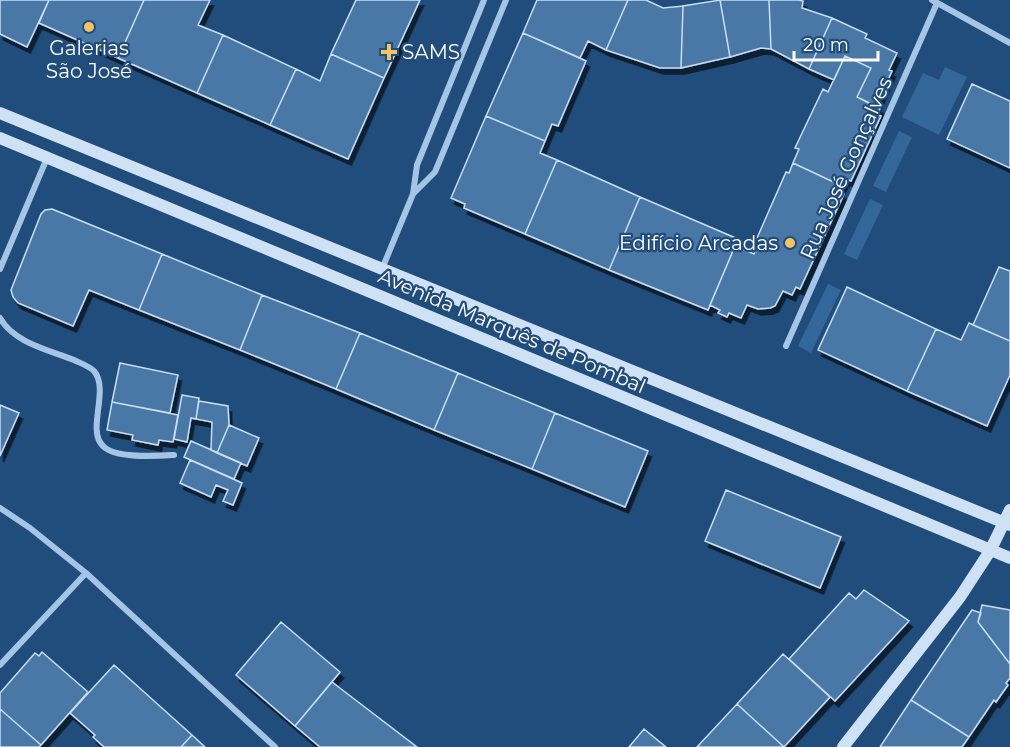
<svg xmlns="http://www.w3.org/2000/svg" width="1010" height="747" font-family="Montserrat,sans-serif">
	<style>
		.green { fill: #33679a }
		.building { fill: #4977a6; stroke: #c7def5; stroke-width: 1.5; filter: url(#shadow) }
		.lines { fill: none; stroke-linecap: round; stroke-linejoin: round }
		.street { stroke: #a4c5e6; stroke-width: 6 }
		.secondary { stroke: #cee1f5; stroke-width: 12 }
		.poi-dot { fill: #f3c365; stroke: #214d7c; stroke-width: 2 }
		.labels { text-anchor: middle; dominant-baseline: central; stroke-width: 4.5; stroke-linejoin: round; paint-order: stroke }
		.poi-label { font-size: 20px; fill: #fff; stroke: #214d7c }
		.street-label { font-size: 20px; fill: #fff; stroke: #214d7c }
	</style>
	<defs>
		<filter id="shadow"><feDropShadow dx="3.5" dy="6" stdDeviation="0" flood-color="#0009"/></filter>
	</defs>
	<rect width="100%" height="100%" fill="#214d7c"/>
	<path class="green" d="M945 67 967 77 939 135 902 117 923 73 939 80Z
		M899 131 912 137 886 192 873 186Z
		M870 199 883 205 857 260 844 254Z
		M828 284 841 290 811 353 798 346Z"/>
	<path class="building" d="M0 0H49L27 47 0 34Z
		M49 0H144L118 58 39 23Z
		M144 0H210L198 25 223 35 197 93 118 58Z
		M356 0H420L384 78 331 54Z
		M537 0H628L606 50 588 41 580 58 523 33Z
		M628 0H646L663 8 683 6 681 68H660L606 50Z
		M720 0 730 57 681 68 683 6Z
		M720 0H769L771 49 761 48 730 57Z
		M769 0H799L803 1 802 8 832 18 809 69 771 49Z
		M832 18 867 34 865 38 897 53 889 70 892 71 876 107 857 97 871 68 845 56 834 80 809 69Z
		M523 33 586 61 558 126 552 124 545 141 486 116Z
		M223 35 296 69 270 125 197 93Z
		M331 54 384 78 348 159 270 125 296 69 320 81Z
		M845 56 871 68 857 97 880 108 878 115 881 116 851 181 846 179 842 186 793 163 799 149 795 148 823 89 828 92Z
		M972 84 1010 101V168L947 139Z
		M486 116 545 141 540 153 557 160 525 234 464 208 465 204 451 198Z
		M557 160 640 197 609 270 525 234Z
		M793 163 842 186 840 192 844 194 800 289 796 287 792 295 783 291 775 306 770 308 758 309 747 305 741 318 729 313 727 317 718 313 720 310 710 305 735 246 754 254 760 239 757 238 786 172 789 173Z
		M640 197 738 239 708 310 609 270Z
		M52 209 162 254 139 310 89 290 73 326 18 303 13 297 11 290 41 214 45 210Z
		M162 254 262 295 240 350 139 310Z
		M999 267 1010 271V341L973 325Z
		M847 287 936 329 907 391 818 350Z
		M262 295 360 333 336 389 240 350Z
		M969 323 1010 341V375L987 426 907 391 936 329 961 340Z
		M360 333 458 373 434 430 336 389Z
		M120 363 178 375 170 413 112 402Z
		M458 373 555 413 532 469 434 430Z
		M182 395 199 398 196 419 191 418 187 442 174 439Z
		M199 401 228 406 229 425 217 453 211 450 212 422 196 419Z
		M112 402 178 415 173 442 159 440 158 445 132 440 133 435 107 430Z
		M0 405 19 413 0 456Z
		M555 413 648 451 625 507 532 469Z
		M229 425 259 438 247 466 217 453Z
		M191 441 241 463 234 479 184 457Z
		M190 460 242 483 233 505 223 501 228 490 216 485 211 497 180 483Z
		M726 490 841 537 820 588 705 541Z
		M864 590 909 621 835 701 789 659 849 593 856 599Z
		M982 605 1010 610V664L978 622Z
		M972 610 981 613 978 622 1010 664V678L1006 683 1008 685 996 702 994 700 969 737 911 700Z
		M281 622 340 672 295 726 236 675Z
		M42 652 88 692 41 745 0 709V693L35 653 39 656Z
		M783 654 830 697 784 747 737 704Z
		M114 665 192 735 181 747H104L93 737 95 735 70 713Z
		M332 682 417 747H320L295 726Z
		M911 700 969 737 962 747H880Z
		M737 704 784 747H697Z
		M0 709 41 745 39 747H0Z
		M644 729 666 747H629Z
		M192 735 205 747H181Z"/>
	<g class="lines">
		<path class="street" d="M932 0 1010 43
			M413 194 435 172 506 0
			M0 269 47 158
			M382 269 413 194 417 165 484 0
			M0 318C14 343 49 350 74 360 80 363 89 366 94 371 110 390 86 430 103 446 115 459 157 456 174 455
			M786 346 937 3
			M0 508 30 528 86 573 275 747
			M0 665 86 573"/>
		<path class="secondary" d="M0 113 1010 525
			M0 138 1010 558
			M843 747 960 597 990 551 1010 510"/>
	</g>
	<g class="poi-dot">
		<circle cx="89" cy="27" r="6"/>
		<path d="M386 43h6v6h6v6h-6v6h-6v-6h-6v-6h6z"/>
		<circle cx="790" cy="243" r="6"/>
	</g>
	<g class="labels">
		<g class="poi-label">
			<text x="89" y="48">Galerias<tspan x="89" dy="23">São José</tspan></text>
			<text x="402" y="52" text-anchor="start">SAMS</text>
			<text x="778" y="243" text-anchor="end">Edifício Arcadas</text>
		</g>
		<g class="street-label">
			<text transform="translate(846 168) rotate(-66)">Rua José Gonçalves</text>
			<text transform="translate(512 331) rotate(23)">Avenida Marquês de Pombal</text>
		</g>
	</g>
	<path d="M794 51v9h84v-9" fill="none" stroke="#ffffff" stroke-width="3"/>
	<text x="803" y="51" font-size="18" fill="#ffffff" stroke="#214d7c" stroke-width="4.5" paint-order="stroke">20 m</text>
</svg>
